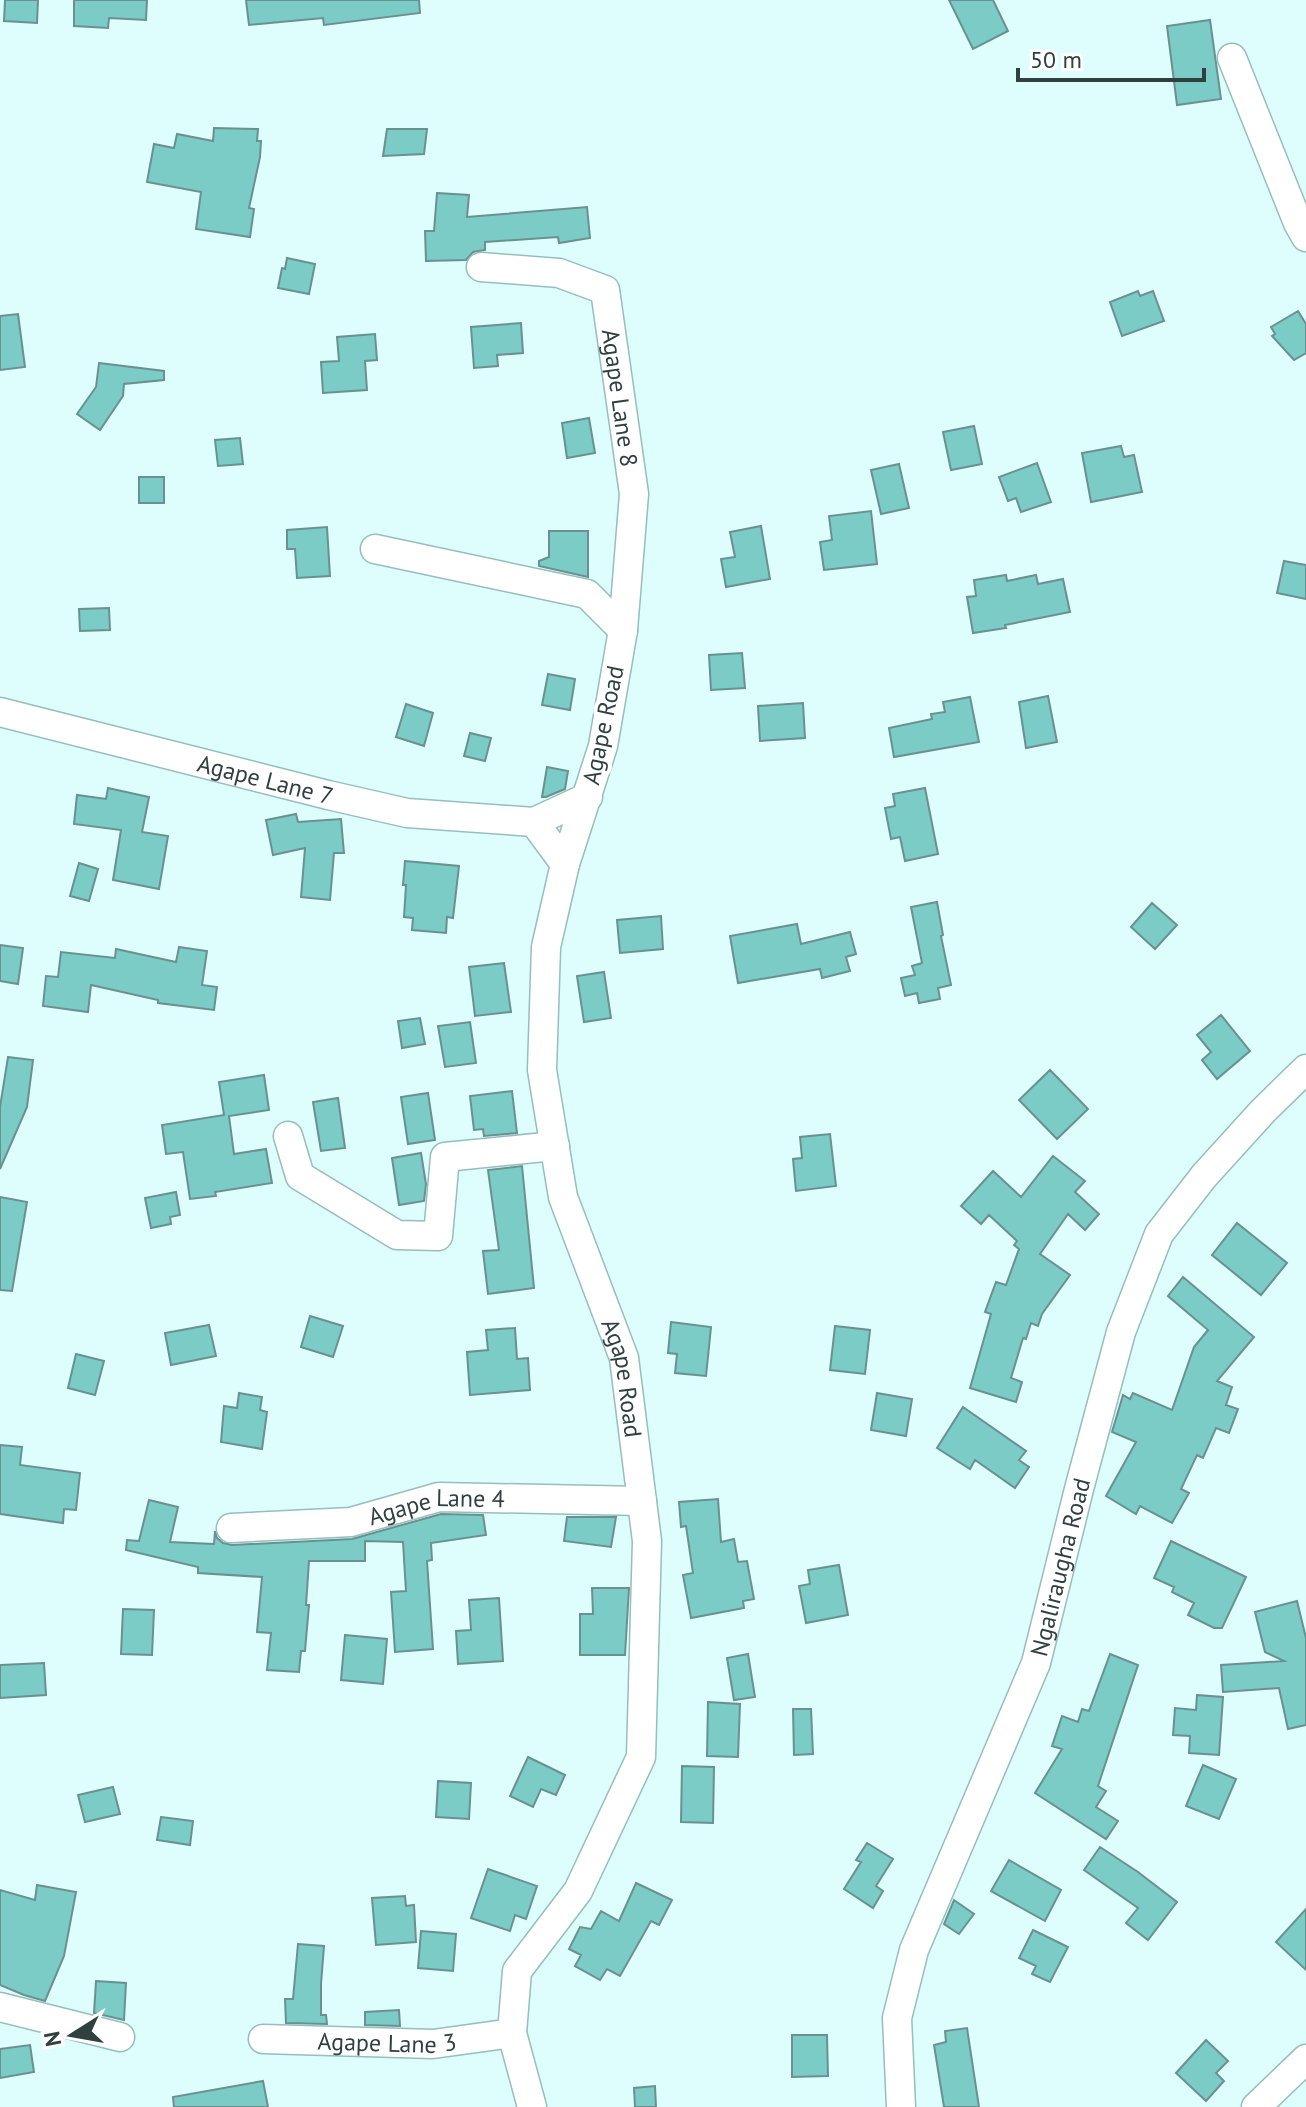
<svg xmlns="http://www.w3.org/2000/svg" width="1306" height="2107" font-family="'PT Sans',sans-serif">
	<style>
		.building { fill: #7bcbc7; stroke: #6a918f; stroke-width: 2 }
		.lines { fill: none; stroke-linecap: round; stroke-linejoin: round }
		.street-casing { stroke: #96bebc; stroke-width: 31 }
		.street { stroke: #fff; stroke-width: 28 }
		.labels { text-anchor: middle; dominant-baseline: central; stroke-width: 8; stroke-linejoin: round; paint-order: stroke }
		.street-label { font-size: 24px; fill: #30403f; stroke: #fff }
	</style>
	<rect width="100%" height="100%" fill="#ddfefc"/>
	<path class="building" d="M5 0H38L37 23 4 21Z
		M74 0H147L146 20 109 18 108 28 74 26Z
		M246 0H419L420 13 324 25 323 18 249 25Z
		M949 0H993L1008 31 973 49Z
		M1210 20 1221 99 1177 105 1167 26Z
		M214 128 258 129 257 141H261L260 157 249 208 254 209 250 237 196 229 201 192 147 182 154 144 174 148 177 134 213 141Z
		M387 129H427L424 154 383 156Z
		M437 193 469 195 467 217 587 207 590 238 559 243 558 237 485 242V250L473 252 466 260 426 261 425 231H434Z
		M287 258 315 264 309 294 278 288 282 268 285 269Z
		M1138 291 1140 296 1153 291 1164 321 1122 336 1110 302Z
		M1298 311 1306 324V353L1294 360 1272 336 1275 334 1271 327Z
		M18 314 25 367 0 370V316Z
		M521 323 523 353 497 355 498 366 474 368 471 327Z
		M375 334 377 360 365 361 367 390 323 393 321 362 339 361 337 337Z
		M99 363 164 371V380L124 384 123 396 100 430 77 414 96 387Z
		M589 418 595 453 567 458 562 423Z
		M974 426 982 464 951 470 943 432Z
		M240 438 243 464 218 466 215 440Z
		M1121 446 1124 457 1134 455 1142 492 1091 502 1082 453Z
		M1037 463 1051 502 1021 512 1016 498 1008 501 999 477Z
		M899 464 909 508 881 514 871 470Z
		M139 477H164V503H139Z
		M871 511 877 564 824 570 820 542 832 540 829 516Z
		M761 526 770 579 726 587 721 559 735 557 730 532Z
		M327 527 330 576 297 578 295 549H287V530Z
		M549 531H588V577L539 566V561L549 557Z
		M1284 561 1306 565V599L1277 593Z
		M1006 575 1007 581 1036 575 1038 584 1063 579 1070 612 1005 625 1006 628 973 633 967 597 976 596 974 580Z
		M109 608 110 630 80 631 79 609Z
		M742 653 745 688 711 690 709 655Z
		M548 674 575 679 570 710 542 705Z
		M1048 696 1057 742 1026 748 1019 702Z
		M970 697 979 742 894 757 889 728 932 719 931 714 945 712 943 702Z
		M803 703 805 738 760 741 758 706Z
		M406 704 433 713 424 746 396 737Z
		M470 733 491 738 485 761 464 756Z
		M547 767 568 771 565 789 546 797H542Z
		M108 788 149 797 142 832 168 836 159 889 113 880 121 830 74 824 77 795 106 799Z
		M925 788 938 854 905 861 900 837 891 839 885 808 895 806 893 794Z
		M296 814 298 822 341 819 344 853H334L330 900 301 897 305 848 273 855 266 820Z
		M405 861 459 866 453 918 447 917 446 933 412 930 413 918 404 917 406 885H403Z
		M79 863 98 869 89 901 70 896Z
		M937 902 943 935 941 936 951 985 938 988 940 999 919 1003 917 993 905 996 901 978 915 975 912 966 922 963 911 907Z
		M1152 903 1177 925 1155 949 1131 927Z
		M661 916 663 949 620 953 617 920Z
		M797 924 801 944 850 932 856 954 846 957 850 971 822 978 820 969 738 983 730 936Z
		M0 945 23 948 18 984 0 981Z
		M179 947 207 951 202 985 217 987 214 1010 158 1003V1000L91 985 88 1012 43 1006 46 976 58 977 61 952 115 958 116 949 176 962Z
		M504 963 511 1012 475 1016 469 967Z
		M604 972 611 1018 584 1022 577 976Z
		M1221 1015 1250 1051 1217 1079 1202 1060 1211 1052 1197 1035Z
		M420 1018 425 1044 402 1048 398 1021Z
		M470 1022 476 1063 445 1067 438 1026Z
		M8 1057 33 1060 27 1107 0 1169V1107Z
		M1050 1070 1088 1109 1057 1139 1019 1100Z
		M264 1075 269 1110 229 1116 234 1154 266 1149 272 1183 215 1192 216 1196 190 1199 183 1152 166 1154 162 1125 224 1115 219 1082Z
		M512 1091 517 1133 484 1136 483 1129 474 1130 470 1096Z
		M428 1093 435 1140 408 1144 401 1097Z
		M338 1098 345 1148 321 1151 313 1102Z
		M830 1134 836 1186 796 1191 793 1159 802 1158 800 1137Z
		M421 1153 426 1184 424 1201 399 1205 392 1158Z
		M1053 1156 1085 1181 1075 1192 1099 1214 1085 1230 1068 1214 1040 1254 1070 1275 1042 1314 1038 1326 1031 1323 1026 1339 1023 1338 1011 1378 1022 1382 1016 1402 970 1388 991 1314 985 1312 996 1282 1006 1285 1019 1249 1014 1245 1017 1241 989 1215 981 1224 961 1206 993 1171 1021 1197Z
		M522 1166 534 1288 488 1294 483 1251 499 1250 488 1170Z
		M176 1192 180 1215 170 1217 171 1224 151 1228 145 1198Z
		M0 1197 27 1202 12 1291 0 1290Z
		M1237 1223 1287 1263 1261 1295 1212 1255Z
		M1183 1277 1254 1337 1217 1381 1232 1387 1226 1405 1238 1409 1229 1433 1216 1428 1203 1458 1197 1455 1181 1489 1189 1493 1172 1523 1140 1506 1136 1514 1106 1496 1136 1442 1112 1432 1123 1395 1130 1399 1133 1393 1172 1410 1194 1347 1208 1330 1168 1296Z
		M310 1316 343 1326 333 1357 301 1347Z
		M671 1322 711 1327 706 1376 675 1373 677 1354 668 1353Z
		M209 1325 216 1356 171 1365 165 1333Z
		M835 1326 870 1330 865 1374 830 1370Z
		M515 1328 517 1359 528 1358 530 1390 470 1395 467 1352 488 1350 486 1330Z
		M76 1354 104 1361 95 1395 68 1388Z
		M239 1393 262 1397 260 1410 267 1412 262 1449 221 1442 224 1406 237 1408Z
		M877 1393 912 1399 906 1436 871 1430Z
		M963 1407 1026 1451 1019 1460 1029 1467 1015 1488 975 1460 970 1469 937 1448Z
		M0 1445 22 1447 20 1465 80 1473 76 1510 64 1509 63 1523 0 1514Z
		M718 1499 721 1542 734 1539 738 1562 747 1561 754 1599 743 1601 744 1608 691 1618 683 1575 693 1573 686 1526 681 1527 679 1502Z
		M149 1500 178 1507 170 1542 214 1544 215 1531 217 1538 223 1543 232 1545 352 1539 441 1514 483 1515 486 1535 431 1543 432 1560 427 1561 433 1649 395 1652 391 1592 406 1591 403 1542 365 1541V1561H309L306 1605H309L305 1651H301L299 1672 267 1670 271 1633 257 1632 262 1577 198 1573V1567L126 1550 127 1540 139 1541Z
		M567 1517H616L611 1547 564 1541Z
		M1171 1541 1246 1577 1222 1628H1214L1188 1615 1194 1603 1172 1592 1174 1587 1154 1578Z
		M839 1565 848 1615 806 1623 799 1586 810 1584 808 1570Z
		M592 1588H629L625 1655H580V1614H593Z
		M499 1598 503 1661 458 1664 456 1631 471 1630 469 1600Z
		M1297 1601 1306 1638V1725L1288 1729 1279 1688 1223 1692 1221 1665 1284 1661 1265 1652 1255 1612Z
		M123 1609 154 1610 152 1655 121 1654Z
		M345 1635 387 1639 383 1684 341 1680Z
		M748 1654 755 1697 734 1700 727 1658Z
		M1110 1654 1138 1665 1098 1786 1106 1791 1096 1807 1118 1821 1106 1839 1035 1793 1062 1749 1052 1746 1062 1716 1078 1722 1082 1709 1089 1711Z
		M44 1663 46 1695 0 1698V1665Z
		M1197 1695 1223 1697 1219 1755 1189 1753 1190 1736 1173 1735 1175 1708 1196 1710Z
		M708 1702 740 1704 738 1757 707 1756Z
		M793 1709H811L813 1754 794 1755Z
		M528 1757 565 1775 556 1795 541 1789 533 1807 510 1796Z
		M1203 1765 1236 1779 1219 1819 1186 1806Z
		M682 1766 714 1767 713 1823 681 1822Z
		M438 1781 471 1783 469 1819 436 1817Z
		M113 1787 120 1814 85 1822 78 1795Z
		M161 1817 193 1821 190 1845 157 1840Z
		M867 1843 893 1859 876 1886 883 1891 873 1908 844 1889 861 1862 856 1860Z
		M1100 1847 1138 1872 1177 1902 1148 1940 1126 1923 1138 1908 1084 1870Z
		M1009 1860 1061 1890 1045 1921 991 1891Z
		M488 1869 537 1886 526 1919 515 1915 510 1931 471 1918Z
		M636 1883 672 1900 659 1925 651 1921 620 1976 607 1969 600 1980 575 1966 581 1955 569 1949 580 1927 591 1929 601 1911 619 1921Z
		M37 1885 76 1892 64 1956 45 2001 24 1995 0 1985V1890L35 1900Z
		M405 1896 406 1906 414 1905 416 1942 376 1945 372 1898Z
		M954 1900 974 1914 959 1934 944 1924Z
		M1306 1909V1970L1276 1942Z
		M1033 1930 1068 1947 1050 1982 1032 1974 1036 1966 1019 1958Z
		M421 1931 456 1934 453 1971 418 1968Z
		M298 1944 324 1946 321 1984V2015H326L327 2024 286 2023 285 1999H293Z
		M96 1981 126 1983 124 2020 94 2013Z
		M399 2010 400 2026 365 2025V2012Z
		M967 2028 979 2107H944L934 2045 946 2042 945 2031Z
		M792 2035H827L828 2076 792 2077Z
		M1206 2040 1228 2061 1216 2073 1224 2081 1206 2101 1176 2073Z
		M30 2045 34 2072 0 2078V2049Z
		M263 2081 268 2107H174L173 2097Z
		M655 2086 656 2107H635L634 2088Z"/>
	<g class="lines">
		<defs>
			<g id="street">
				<path d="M1232 58 1298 223 1306 237"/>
				<path id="s1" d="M481 267 559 273 605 290 634 494 623 630 603 746 565 864 546 947 542 1070 563 1197 624 1358 647 1541 641 1757 578 1891 517 1971 512 2033 532 2107"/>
				<path d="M375 549 587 594 623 630"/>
				<path id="s2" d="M0 712 328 795 407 813 534 822 565 864"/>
				<path d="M534 822 588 797"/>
				<path d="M288 1136 300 1176 397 1235 438 1236 445 1157 555 1146"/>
				<path id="s3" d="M231 1528 351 1522 439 1497 642 1501"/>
				<path d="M0 2007 120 2037"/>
				<path id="s4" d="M263 2039 433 2044 512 2033"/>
				<path id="s5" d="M901 2107 897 2018 914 1950 1036 1663 1079 1489 1121 1332 1159 1234 1204 1176 1263 1111 1306 1069"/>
				<path d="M1256 2107 1306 2059"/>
			</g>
		</defs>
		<use href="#street" class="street-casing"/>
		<use href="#street" class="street"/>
	</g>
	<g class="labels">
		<g class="street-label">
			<text stroke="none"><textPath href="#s1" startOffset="236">Agape Lane 8</textPath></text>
			<text transform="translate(603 725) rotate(-78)">Agape Road</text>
			<text stroke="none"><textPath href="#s2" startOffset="274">Agape Lane 7</textPath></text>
			<text stroke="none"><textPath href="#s1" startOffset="1240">Agape Road</textPath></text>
			<text stroke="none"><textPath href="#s3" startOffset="208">Agape Lane 4</textPath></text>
			<text stroke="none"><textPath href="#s5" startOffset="570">Ngaliraugha Road</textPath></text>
			<text stroke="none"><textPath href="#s4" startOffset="124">Agape Lane 3</textPath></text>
		</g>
	</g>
	<g transform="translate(72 2035) rotate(259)" stroke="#ffffff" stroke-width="6" paint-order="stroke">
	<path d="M0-6L14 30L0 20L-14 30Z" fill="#30403f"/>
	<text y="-12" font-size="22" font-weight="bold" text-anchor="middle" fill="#30403f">N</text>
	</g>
	<path d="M1018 68v12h186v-12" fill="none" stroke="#30403f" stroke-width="4"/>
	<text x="1030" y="68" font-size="24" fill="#30403f" stroke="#ffffff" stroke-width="6" paint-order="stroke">50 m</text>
</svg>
